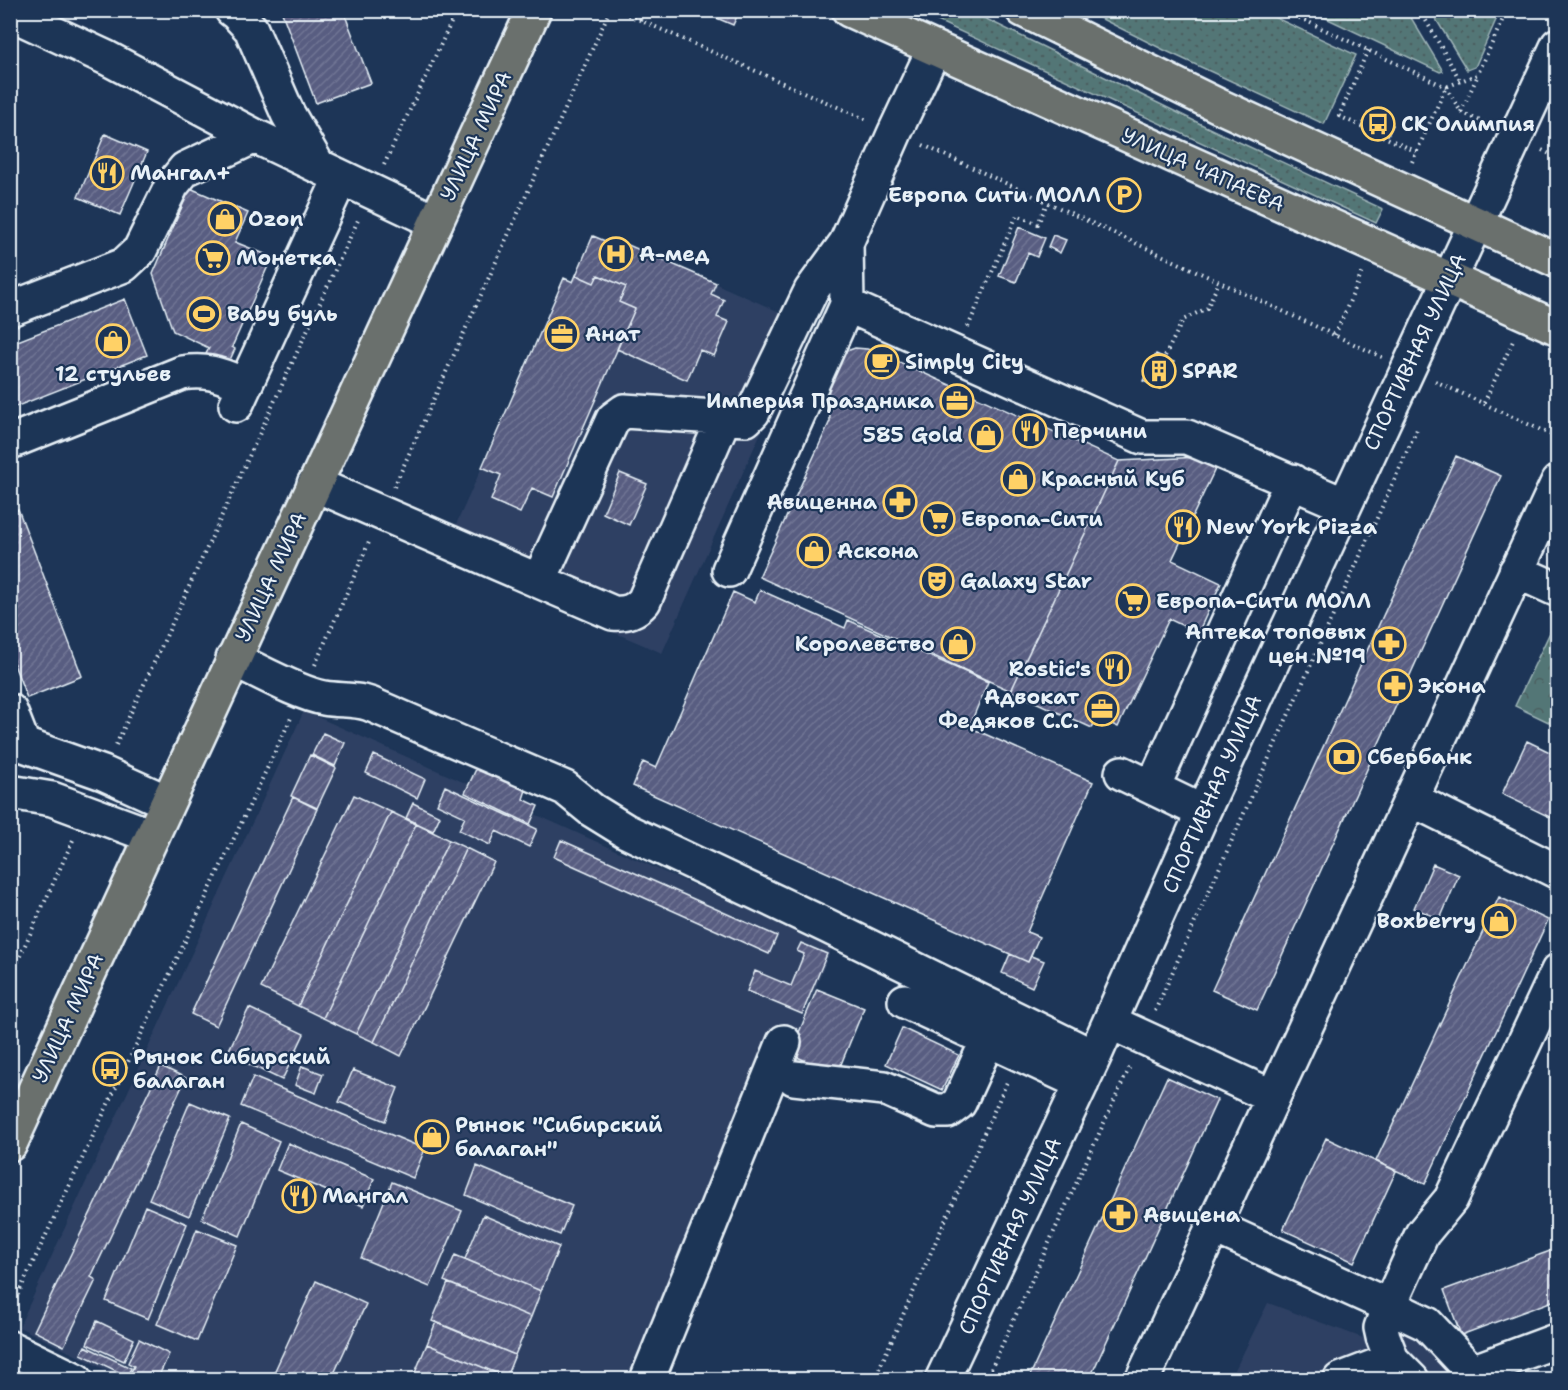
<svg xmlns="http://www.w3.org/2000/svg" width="1568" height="1390" font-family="'Shantell Sans',sans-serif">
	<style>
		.built { fill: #2f4164 }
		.grass { fill: url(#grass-dots); stroke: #9eb4b7; stroke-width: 1.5 }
		.park { fill: url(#park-crowns); stroke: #9eb4b7; stroke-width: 1.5 }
		.building { fill: url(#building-hatch); stroke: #e8f1f8; stroke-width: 1.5 }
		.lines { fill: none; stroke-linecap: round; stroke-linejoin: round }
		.minor-casing { stroke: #e8f1f8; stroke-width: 38 }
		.major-casing { stroke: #e8f1f8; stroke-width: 38 }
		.path { stroke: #e8f1f8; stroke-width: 4; stroke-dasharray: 1.5 4.5; stroke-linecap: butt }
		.minor { stroke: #1d3557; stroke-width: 33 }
		.major { stroke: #6b706d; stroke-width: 33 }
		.labels { text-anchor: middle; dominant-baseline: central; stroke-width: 4.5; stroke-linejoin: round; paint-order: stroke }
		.poi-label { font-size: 21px; font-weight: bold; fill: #e8f1f8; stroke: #1d3557; text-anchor: start }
		.street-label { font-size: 21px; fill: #e8f1f8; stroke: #1d3557 }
	</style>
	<defs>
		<pattern id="grass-dots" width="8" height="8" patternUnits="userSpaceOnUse" patternTransform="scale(1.5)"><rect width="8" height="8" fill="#537676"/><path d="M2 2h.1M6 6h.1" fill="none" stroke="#4c5f60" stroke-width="1.8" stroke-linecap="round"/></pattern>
		<pattern id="park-crowns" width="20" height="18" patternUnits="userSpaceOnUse" patternTransform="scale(1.5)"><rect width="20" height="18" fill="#537676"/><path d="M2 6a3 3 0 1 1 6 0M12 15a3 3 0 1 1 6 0" fill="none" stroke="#4c5f60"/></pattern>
		<pattern id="building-hatch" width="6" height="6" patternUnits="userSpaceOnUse" patternTransform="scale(1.5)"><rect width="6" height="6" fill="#585d81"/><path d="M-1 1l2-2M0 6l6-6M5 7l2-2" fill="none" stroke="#707594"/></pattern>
	</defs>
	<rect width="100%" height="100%" fill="#1d3557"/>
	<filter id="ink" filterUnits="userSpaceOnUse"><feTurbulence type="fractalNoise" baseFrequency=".0167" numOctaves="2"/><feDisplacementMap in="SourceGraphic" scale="12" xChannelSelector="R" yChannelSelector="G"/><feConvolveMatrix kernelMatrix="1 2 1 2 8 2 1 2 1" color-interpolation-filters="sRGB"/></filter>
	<g filter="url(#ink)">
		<path class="built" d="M593 236 617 246 619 241 809 325 662 653 441 558 482 467 573 282Z
			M304 711 832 947 660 1379H124L19 1327Z
			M1268 1303 1371 1341 1414 1327 1459 1380H1230Z"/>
		<path class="grass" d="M916 11H970L1213 130 1383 209 1376 223Z
			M1086 11H1261L1356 55 1324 124 1164 50Z
			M1311 11H1407L1443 71 1440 72Z
			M1431 11H1500L1475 67 1467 70Z"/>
		<path class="park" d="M1554 624 1558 626 1557 726 1515 706Z"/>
		<path class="building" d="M281 10H343L371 83 316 103Z
			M714 10H729L738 14 733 25 712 16Z
			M1368 113 1393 125 1388 135 1363 123Z
			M105 134 147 152 120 215 78 197Z
			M190 188 248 213 235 242 272 257 232 347 235 349 228 364 206 354 209 348 173 331 153 274Z
			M1019 227 1045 238 1037 257 1028 253 1016 282 999 276Z
			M1053 235 1066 240 1060 253 1048 247Z
			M593 236 617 246 619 241 716 283 711 294 724 300 717 317 729 322 714 356 700 350 687 380 617 349 635 309 619 302 626 287 598 275 594 283 576 275Z
			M576 275 594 283 598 275 626 287 619 302 635 309 553 497 532 488 520 513 491 500 501 475 482 467 564 278 573 282Z
			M125 299 147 355 10 409V344Z
			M855 348 867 349 879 353 1119 461 1011 691 759 577 830 421 828 381 835 359 844 352Z
			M1156 354 1174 362 1161 389 1143 381Z
			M1456 456 1501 476 1257 1010 1212 990Z
			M1200 457 1215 466V469L1172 560 1221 583 1198 633 1169 619 1118 727 1097 717 1092 728 1011 691 1119 461Z
			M620 473 647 484 629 525 603 513Z
			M18 509 82 676 27 698 10 654V512Z
			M760 590 845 628 848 620 988 682 969 727 1093 782 1027 932 1039 937 1028 962 633 786 643 762 656 768 733 592 755 602Z
			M323 733 345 743 335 766 312 755Z
			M1527 741 1558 756V821L1502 794Z
			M310 755 336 768 317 808 291 796Z
			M374 755 425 779 417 798 366 773Z
			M477 767 526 790 523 799 538 806 530 824 465 793Z
			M445 786 537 829 529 847 496 831 490 845 459 830 465 817 437 804Z
			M354 795 391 812 298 1006 261 988Z
			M293 797 317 809 216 1026 191 1014Z
			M413 803 440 816 433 831 406 818Z
			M391 812 416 824 323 1018 298 1006Z
			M416 824 449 840 356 1034 323 1018Z
			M449 840 466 848 374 1042 356 1034Z
			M561 840 777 936 769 954 554 857Z
			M466 848 494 862 401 1056 374 1042Z
			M1433 864 1459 875 1440 919 1414 908Z
			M1499 897 1548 920 1425 1184 1376 1161Z
			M801 943 827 954 802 1014 747 991 755 971 791 986 804 954 797 951Z
			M1010 954 1028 962 1031 956 1044 961 1032 987 1002 973Z
			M817 989 864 1008 837 1074 790 1054Z
			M249 1008 304 1034 282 1080 227 1054Z
			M902 1028 959 1055 942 1090 886 1064Z
			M109 1056 119 1060 108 1084 99 1080Z
			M161 1066 186 1078 91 1277 96 1280 64 1346 34 1331Z
			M302 1066 323 1074 316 1093 295 1085Z
			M353 1070 398 1088 385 1121 339 1102Z
			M253 1077 425 1149 413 1178 241 1106Z
			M1167 1077 1217 1100 1089 1380H1028Z
			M190 1102 230 1119 189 1216 149 1199Z
			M241 1124 279 1141 240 1236 202 1219Z
			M1326 1138 1396 1171 1354 1262 1283 1230Z
			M288 1143 374 1179 363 1206 277 1170Z
			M477 1166 572 1206 560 1235 466 1195Z
			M392 1182 462 1211 430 1287 361 1258Z
			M145 1206 187 1224 148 1319 106 1301Z
			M483 1215 559 1247 541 1291 465 1259Z
			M197 1229 237 1245 197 1341 157 1324Z
			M1558 1248V1299L1461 1335 1444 1290Z
			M455 1255 541 1291 531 1317 444 1281Z
			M316 1281 366 1304 331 1380H276L272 1377Z
			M448 1283 531 1317 515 1355 432 1321Z
			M97 1321 134 1339 124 1361 87 1344Z
			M436 1322 515 1355 506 1377 427 1344Z
			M139 1339 169 1354 157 1380 128 1378 134 1366 128 1363Z
			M427 1344 506 1377 505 1380H412Z
			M85 1346 131 1368 127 1376 81 1354Z"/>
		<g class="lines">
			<defs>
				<path id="minor" d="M232 10 236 13 251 29 288 114 318 166 436 222
					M10 13 107 58 255 136
					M846 243 847 305 1142 437H1187L1345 505
					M10 309 124 265 140 250 172 185 185 169 255 136 318 166
					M236 405 341 177
					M10 442 182 373C209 369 220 375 245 385
					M314 484 613 613C627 614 635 611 644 601L724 418
					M729 570 847 305
					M1516 571 1558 590
					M539 581 613 419 624 411 746 419 753 412 811 291 846 243 895 132 934 49
					M233 659C257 670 299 694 324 698 340 701 354 698 370 704L565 788 592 810 626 831 827 926 1094 1057
					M10 711 23 744
					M10 740 103 773 167 802
					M1122 773 1203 812
					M1153 787 1292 481
					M10 792 52 799 152 836
					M1411 799 1558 872
					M1558 971 1451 1199 1422 1234 1389 1306 1427 1324 1472 1372 1558 1340
					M905 1001 1082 1083
					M1110 1022 1273 1097
					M794 1078 884 1088 936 1111H948L959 1103 1001 1011
					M1213 1226 1389 1306 1381 1328 1383 1337 1392 1360 1412 1380
					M10 1348 76 1380
					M647 1380 784 1042
					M942 1380 1094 1057 1203 812 1558 45
					M1142 1380 1558 482
					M1340 1380 1392 1360"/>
				<path id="major" d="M849 10 1558 328
					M1023 10 1217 105 1558 261
					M10 1144 534 10"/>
			</defs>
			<use href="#minor" class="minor-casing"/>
			<use href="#major" class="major-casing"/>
			<path class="path" d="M617 10 867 120
				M1283 10 1446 87 1461 112 1489 125
				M1420 10 1461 82
				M640 20 644 10
				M1368 50 1339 116 1417 152
				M1461 112 1478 75
				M923 145 1382 357
				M1542 150 1558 158
				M1412 162 1446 87 1478 74 1507 10
				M384 165 457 10
				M968 327 1017 215 1038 224 1047 203
				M1335 335 1362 273
				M1157 372 1183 320 1207 308 1219 282
				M1435 381 1558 438
				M1484 403 1514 339
				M394 487 610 10
				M315 665 370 540
				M116 745 359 218
				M10 978 73 840
				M1155 1011 1418 427
				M10 1311 291 718
				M874 1380 1007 1082
				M986 1380 1131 1064"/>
			<use href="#minor" class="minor"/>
			<use href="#major" class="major"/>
		</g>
	</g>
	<defs>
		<symbol id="bus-ring" viewBox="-11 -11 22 22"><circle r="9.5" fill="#1d3557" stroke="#ffd166" stroke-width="1.5"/><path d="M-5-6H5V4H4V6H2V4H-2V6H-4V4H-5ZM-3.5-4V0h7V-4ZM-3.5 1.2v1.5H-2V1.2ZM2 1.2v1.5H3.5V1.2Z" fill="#ffd166"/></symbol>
		<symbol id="restaurant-ring" viewBox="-11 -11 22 22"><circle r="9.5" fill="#1d3557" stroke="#ffd166" stroke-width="1.5"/><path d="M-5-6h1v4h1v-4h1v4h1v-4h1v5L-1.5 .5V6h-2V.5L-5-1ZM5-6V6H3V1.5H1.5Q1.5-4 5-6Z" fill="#ffd166"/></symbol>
		<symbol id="parking-ring" viewBox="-11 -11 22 22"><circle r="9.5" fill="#1d3557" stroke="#ffd166" stroke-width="1.5"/><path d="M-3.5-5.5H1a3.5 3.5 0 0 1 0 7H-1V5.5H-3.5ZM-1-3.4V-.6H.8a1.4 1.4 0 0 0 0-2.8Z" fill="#ffd166"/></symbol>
		<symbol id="shop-ring" viewBox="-11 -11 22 22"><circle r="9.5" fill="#1d3557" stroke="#ffd166" stroke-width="1.5"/><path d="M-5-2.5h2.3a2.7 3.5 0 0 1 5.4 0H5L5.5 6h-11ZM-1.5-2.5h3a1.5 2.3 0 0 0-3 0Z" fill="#ffd166"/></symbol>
		<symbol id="hospital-ring" viewBox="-11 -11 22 22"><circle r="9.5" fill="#1d3557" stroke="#ffd166" stroke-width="1.5"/><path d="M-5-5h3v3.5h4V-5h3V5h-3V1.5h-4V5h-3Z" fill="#ffd166"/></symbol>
		<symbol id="supermarket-ring" viewBox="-11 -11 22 22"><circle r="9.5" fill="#1d3557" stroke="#ffd166" stroke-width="1.5"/><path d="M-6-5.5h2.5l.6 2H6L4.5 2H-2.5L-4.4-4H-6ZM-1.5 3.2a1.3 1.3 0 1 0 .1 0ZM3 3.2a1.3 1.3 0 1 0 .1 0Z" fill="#ffd166"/></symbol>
		<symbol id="stadium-ring" viewBox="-11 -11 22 22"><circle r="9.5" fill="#1d3557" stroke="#ffd166" stroke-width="1.5"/><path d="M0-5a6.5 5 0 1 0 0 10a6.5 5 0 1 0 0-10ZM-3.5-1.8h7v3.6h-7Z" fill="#ffd166"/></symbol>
		<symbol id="office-ring" viewBox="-11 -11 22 22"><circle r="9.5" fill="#1d3557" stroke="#ffd166" stroke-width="1.5"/><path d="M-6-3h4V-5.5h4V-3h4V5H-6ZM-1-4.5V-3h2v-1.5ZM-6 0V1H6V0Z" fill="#ffd166"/></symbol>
		<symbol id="cafe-ring" viewBox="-11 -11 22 22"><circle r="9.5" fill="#1d3557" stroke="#ffd166" stroke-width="1.5"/><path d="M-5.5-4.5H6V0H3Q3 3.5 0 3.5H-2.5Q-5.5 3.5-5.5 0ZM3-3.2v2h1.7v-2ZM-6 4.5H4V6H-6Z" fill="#ffd166"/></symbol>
		<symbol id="building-ring" viewBox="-11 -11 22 22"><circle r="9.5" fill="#1d3557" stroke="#ffd166" stroke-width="1.5"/><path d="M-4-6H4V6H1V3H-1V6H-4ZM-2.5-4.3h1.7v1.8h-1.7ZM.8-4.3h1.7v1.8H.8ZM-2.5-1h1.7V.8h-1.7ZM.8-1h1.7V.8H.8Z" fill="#ffd166"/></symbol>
		<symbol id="pharmacy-ring" viewBox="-11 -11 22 22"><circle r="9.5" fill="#1d3557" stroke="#ffd166" stroke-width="1.5"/><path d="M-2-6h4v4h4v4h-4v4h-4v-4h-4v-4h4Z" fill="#ffd166"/></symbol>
		<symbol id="theatre-ring" viewBox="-11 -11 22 22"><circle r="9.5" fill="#1d3557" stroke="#ffd166" stroke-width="1.5"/><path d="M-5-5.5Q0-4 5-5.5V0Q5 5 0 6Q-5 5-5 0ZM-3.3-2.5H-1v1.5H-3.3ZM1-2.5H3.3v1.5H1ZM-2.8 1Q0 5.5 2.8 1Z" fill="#ffd166"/></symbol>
		<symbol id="bank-ring" viewBox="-11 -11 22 22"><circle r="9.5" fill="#1d3557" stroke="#ffd166" stroke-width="1.5"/><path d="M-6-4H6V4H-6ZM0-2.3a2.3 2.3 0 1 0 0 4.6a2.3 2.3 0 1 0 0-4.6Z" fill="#ffd166"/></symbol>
	</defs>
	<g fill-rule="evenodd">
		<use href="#bus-ring" x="1359" y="105" width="38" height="38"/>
		<use href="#restaurant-ring" x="88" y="154" width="38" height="38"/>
		<use href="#parking-ring" x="1105" y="176" width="38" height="38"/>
		<use href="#shop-ring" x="206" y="200" width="38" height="38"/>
		<use href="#hospital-ring" x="597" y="235" width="38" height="38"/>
		<use href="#supermarket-ring" x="194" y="239" width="38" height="38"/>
		<use href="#stadium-ring" x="185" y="295" width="38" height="38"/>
		<use href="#office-ring" x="543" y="315" width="38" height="38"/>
		<use href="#shop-ring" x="94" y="322" width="38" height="38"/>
		<use href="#cafe-ring" x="863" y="343" width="38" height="38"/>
		<use href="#building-ring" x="1140" y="352" width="38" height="38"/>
		<use href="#office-ring" x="938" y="382" width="38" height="38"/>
		<use href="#restaurant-ring" x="1011" y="412" width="38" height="38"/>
		<use href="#shop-ring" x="967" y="416" width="38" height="38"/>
		<use href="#shop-ring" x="999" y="460" width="38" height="38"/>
		<use href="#pharmacy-ring" x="881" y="483" width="38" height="38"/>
		<use href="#supermarket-ring" x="919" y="500" width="38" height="38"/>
		<use href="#restaurant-ring" x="1164" y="508" width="38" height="38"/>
		<use href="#shop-ring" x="795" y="532" width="38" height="38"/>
		<use href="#theatre-ring" x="918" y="562" width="38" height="38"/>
		<use href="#supermarket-ring" x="1114" y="582" width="38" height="38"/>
		<use href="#shop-ring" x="939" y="625" width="38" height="38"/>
		<use href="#pharmacy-ring" x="1370" y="625" width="38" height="38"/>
		<use href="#restaurant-ring" x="1095" y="650" width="38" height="38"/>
		<use href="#pharmacy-ring" x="1376" y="667" width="38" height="38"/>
		<use href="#office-ring" x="1083" y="690" width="38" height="38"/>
		<use href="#bank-ring" x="1325" y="738" width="38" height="38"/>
		<use href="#shop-ring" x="1480" y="902" width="38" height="38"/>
		<use href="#bus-ring" x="91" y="1050" width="38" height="38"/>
		<use href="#shop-ring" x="413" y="1118" width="38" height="38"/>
		<use href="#restaurant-ring" x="280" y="1177" width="38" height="38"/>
		<use href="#pharmacy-ring" x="1101" y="1196" width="38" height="38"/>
	</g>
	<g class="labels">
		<g class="poi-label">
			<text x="1401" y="124">СК Олимпия</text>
			<text x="130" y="173">Мангал+</text>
			<text x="1101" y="195" text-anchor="end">Европа Сити МОЛЛ</text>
			<text x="248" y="219">Ozon</text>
			<text x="639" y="254">А-мед</text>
			<text x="236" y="258">Монетка</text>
			<text x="227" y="314">Baby буль</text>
			<text x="585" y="334">Анат</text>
			<text x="905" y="362">Simply City</text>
			<text x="1182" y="371">SPAR</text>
			<text x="113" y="374" text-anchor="middle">12 стульев</text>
			<text x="934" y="401" text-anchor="end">Империя Праздника</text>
			<text x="1053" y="431">Перчини</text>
			<text x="963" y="435" text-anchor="end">585 Gold</text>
			<text x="1041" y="479">Красный Куб</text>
			<text x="877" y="502" text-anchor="end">Авиценна</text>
			<text x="961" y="519">Европа-Сити</text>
			<text x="1206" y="527">New York Pizza</text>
			<text x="837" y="551">Аскона</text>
			<text x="960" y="581">Galaxy Star</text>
			<text x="1156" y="601">Европа-Сити МОЛЛ</text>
			<text x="1366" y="632" text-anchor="end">Аптека топовых<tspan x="1366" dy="24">цен №19</tspan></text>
			<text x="935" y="644" text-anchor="end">Королевство</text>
			<text x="1091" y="669" text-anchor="end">Rostic's</text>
			<text x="1418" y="686">Экона</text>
			<text x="1079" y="697" text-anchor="end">Адвокат<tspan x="1079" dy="24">Федяков С.С.</tspan></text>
			<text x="1367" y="757">Сбербанк</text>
			<text x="1476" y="921" text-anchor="end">Boxberry</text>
			<text x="133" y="1057">Рынок Сибирский<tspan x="133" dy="24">балаган</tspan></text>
			<text x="455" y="1125">Рынок "Сибирский<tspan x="455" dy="24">балаган"</tspan></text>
			<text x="322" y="1196">Мангал</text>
			<text x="1143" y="1215">Авицена</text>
		</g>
		<g class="street-label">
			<text transform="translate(476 136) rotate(-65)">УЛИЦА МИРА</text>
			<text transform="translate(1203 170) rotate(24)">УЛИЦА ЧАПАЕВА</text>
			<text transform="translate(1415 352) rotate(-65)">СПОРТИВНАЯ УЛИЦА</text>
			<text transform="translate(271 577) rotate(-65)">УЛИЦА МИРА</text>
			<text transform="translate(1212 794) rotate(-66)">СПОРТИВНАЯ УЛИЦА</text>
			<text transform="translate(68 1018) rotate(-65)">УЛИЦА МИРА</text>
			<text transform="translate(1010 1236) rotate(-65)">СПОРТИВНАЯ УЛИЦА</text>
		</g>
	</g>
	<rect width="1568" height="1390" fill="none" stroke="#1d3557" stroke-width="36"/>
	<rect x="18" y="18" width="1532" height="1354" fill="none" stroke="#e8f1f8" stroke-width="2" filter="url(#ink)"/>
</svg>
